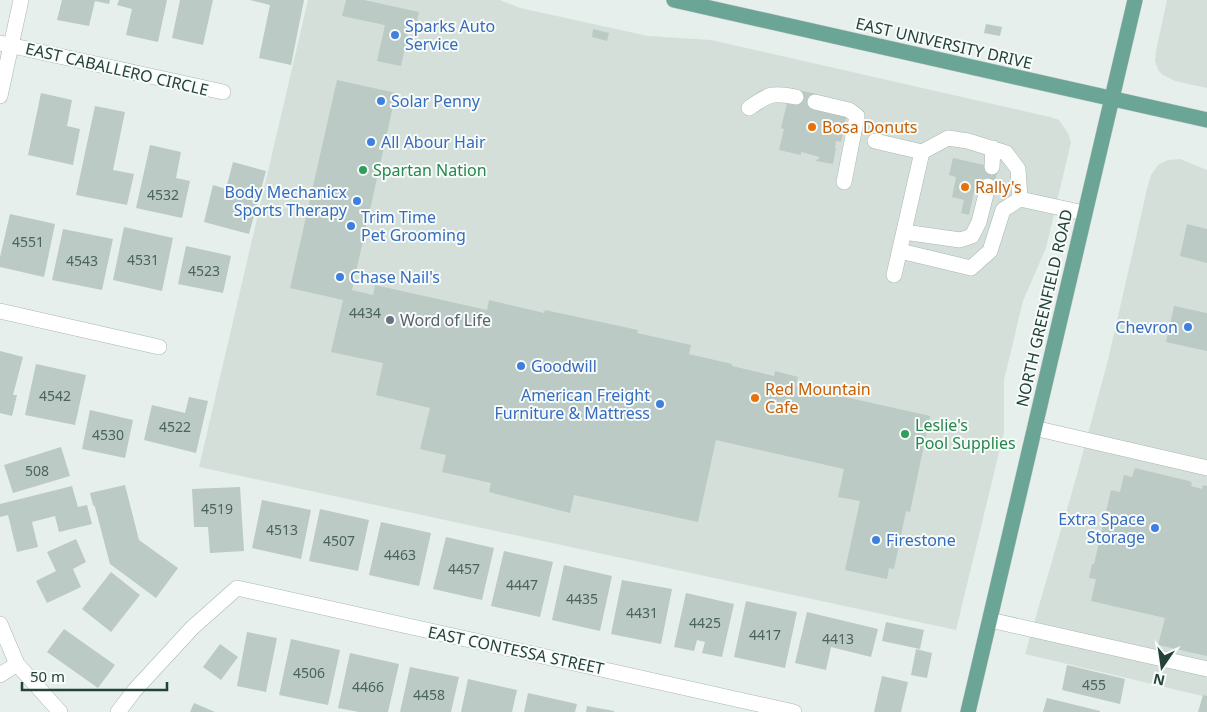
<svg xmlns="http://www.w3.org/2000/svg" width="1207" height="712" font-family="'Noto Sans',sans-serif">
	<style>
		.built { fill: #d4dfda }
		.building { fill: #bbcac4 }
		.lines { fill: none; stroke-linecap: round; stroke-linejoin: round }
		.minor-casing { stroke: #a8b8b2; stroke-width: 16 }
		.major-casing { stroke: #c2cac8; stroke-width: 16 }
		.minor { stroke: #fff; stroke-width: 15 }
		.major { stroke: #6aa596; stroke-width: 15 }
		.shop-dot { fill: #3f7fe0; stroke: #f7fbf9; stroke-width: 2 }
		.food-dot { fill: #e8710a; stroke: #f7fbf9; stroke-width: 2 }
		.leisure-dot { fill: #2e9e5b; stroke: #f7fbf9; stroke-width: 2 }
		.worship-dot { fill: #6b7280; stroke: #f7fbf9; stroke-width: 2 }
		.labels { text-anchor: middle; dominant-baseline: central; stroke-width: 4; stroke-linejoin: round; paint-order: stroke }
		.number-label { font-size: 14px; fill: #4a645c }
		.shop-label { font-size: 16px; fill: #366cbe; stroke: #f7fbf9; text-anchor: start }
		.street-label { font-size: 16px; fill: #24423a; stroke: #f7fbf9 }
		.food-label { font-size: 16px; fill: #c56008; stroke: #f7fbf9; text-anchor: start }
		.leisure-label { font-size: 16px; fill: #27864d; stroke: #f7fbf9; text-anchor: start }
		.worship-label { font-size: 16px; fill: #5b616d; stroke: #f7fbf9; text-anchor: start }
	</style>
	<rect width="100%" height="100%" fill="#e6efeb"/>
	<path class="built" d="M308 0H500L520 8 648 36 711 40 1050 117 1059 120 1068 133 1071 142 1046 248 1023 301 1004 380V432L956 630 199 467Z
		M1167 0H1207V88L1175 81 1163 75 1158 70 1155 61 1156 51Z
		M1180 159 1207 170V697L1025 654 1076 478 1108 360 1147 189 1151 175 1158 165 1168 160Z"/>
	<path class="building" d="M62 0H110L109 4 95 1 89 26 57 20Z
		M119 0H167L158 42 126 35 132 9 117 5Z
		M180 0H213L203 45 172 38Z
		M250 0H304L291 65 259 58 270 5Z
		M346 0H364L419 12 415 30 409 29 401 66 377 61 385 25 342 16Z
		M986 24 1002 27 1000 36 984 33Z
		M593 29 609 33 607 41 592 37Z
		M337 80 396 93 352 290 373 295 375 285 487 310 489 300 544 313 545 310 638 330 637 333 691 345 689 354 732 364V366L774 376 775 371 798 377 796 386 930 416 910 512 906 511 894 569 889 568 887 579 845 570 860 501 838 497 844 469 716 440 698 522 574 495 570 513 489 492 491 483 442 472 446 455 420 449 430 408 376 395 383 363 331 352 343 300 290 288Z
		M798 90 817 94 813 110 847 115 841 134H843L841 142 836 141 835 148H836L833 164 816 161 820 157 801 152V155L779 150 784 129 781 128 787 103 794 105Z
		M41 93 72 100 67 126 80 129 73 165 28 155Z
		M95 106 125 112 113 170 134 174 127 205 76 195Z
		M150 145 181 152 176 178 190 181 182 218 136 208Z
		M953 158 998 168 994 187 976 183 969 215 961 213 964 200 952 197 956 177 949 175Z
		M233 162 266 171 249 234 204 222 213 185 226 189Z
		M10 214 55 224 44 277 0 267V257Z
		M1187 224 1207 229V263L1180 256Z
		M124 227 173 238 162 291 113 280Z
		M63 229 113 239 102 290 52 280Z
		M186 246 231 256 223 293 178 284Z
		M1174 306 1207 313V351L1166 342Z
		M0 351 23 357 13 395H17L12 416 0 413Z
		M36 364 86 375 75 425 25 415Z
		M189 397 208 401 196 453 144 440 152 405 185 413Z
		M90 410 133 420 125 458 82 449Z
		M61 447 70 476 13 493 4 465Z
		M1135 468 1189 481 1192 483 1191 486 1202 489 1203 485 1207 486V656L1158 645 1165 618 1091 601 1096 579 1089 578 1092 564H1094L1111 490 1120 492 1124 475 1132 477Z
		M125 485 139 540 178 568 156 598 110 564 95 507 93 505 90 493Z
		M72 486 78 507 87 505 92 524 59 532 55 516 32 522 38 547 17 552 8 515 0 517V504Z
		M240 487 244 551 210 553 208 527H194L192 489Z
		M262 500 311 510 301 559 252 548Z
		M320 509 369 520 358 571 309 561Z
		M381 522 431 533 419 586 369 575Z
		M446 537 494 548 482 600 433 589Z
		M76 539 86 562 73 569 81 587 47 603 36 581 56 571 47 552Z
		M504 551 553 562 540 617 491 606Z
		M564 565 612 576 600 631 552 620Z
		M111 572 140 595 111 632 82 609Z
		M622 580 672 589 661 644 611 634Z
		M686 593 734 604 722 657 702 653 705 642 697 640 694 651 674 647Z
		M746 601 797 612 785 668 734 657Z
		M807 612 878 629 871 657 831 647 826 670 795 663Z
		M886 622 924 630 920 649 882 641Z
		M64 629 115 665 98 688 47 652Z
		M247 632 277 638 266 692 237 686Z
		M291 639 340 650 328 705 279 695Z
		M220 644 238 657 221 680 203 667Z
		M916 649 932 653 927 678 911 675Z
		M350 653 399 664 388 712H359L338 708Z
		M1067 665 1125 679 1120 704 1062 690Z
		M410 667 459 677 451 712H400Z
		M882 676 908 682 901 712H874Z
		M468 679 517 690 512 712H461Z
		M528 693 577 704 575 712H524Z
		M1203 695 1207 696V712H1198Z
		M1047 698 1100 711V712H1043Z
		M194 703 215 712H190Z
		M587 706 614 711V712H586Z"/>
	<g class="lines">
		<defs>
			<path id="minor" d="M0 43 223 92
				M0 96 21 0
				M815 102 849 110 857 116 844 182
				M749 108C769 94 772 92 796 97
				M875 141 922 152
				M992 167 993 148
				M904 232 960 240 972 236 979 222 988 186
				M900 251 971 268 990 251 1003 210 1020 199
				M894 275 922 152 948 138 968 141 1006 153 1018 169 1020 199 1084 213
				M0 311 159 347
				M1034 428 1207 468
				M990 620 1207 669
				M0 624 17 664 60 712
				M0 675 17 664
				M118 712 134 691 192 628 237 588 794 712"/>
			<path id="major" d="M674 0 1207 120
				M968 712 1135 0"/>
		</defs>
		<use href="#minor" class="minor-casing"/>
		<use href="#major" class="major-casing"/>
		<use href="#minor" class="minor"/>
		<use href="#major" class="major"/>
	</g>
	<g class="shop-dot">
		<circle cx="395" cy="35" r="5"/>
		<circle cx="381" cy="101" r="5"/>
		<circle cx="371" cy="142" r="5"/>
		<circle cx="357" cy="201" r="5"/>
		<circle cx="351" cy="226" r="5"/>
		<circle cx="340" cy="277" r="5"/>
		<circle cx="1188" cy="327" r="5"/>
		<circle cx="521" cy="366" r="5"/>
		<circle cx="660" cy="404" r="5"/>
		<circle cx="1155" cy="528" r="5"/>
		<circle cx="876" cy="540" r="5"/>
	</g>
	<g class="food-dot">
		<circle cx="812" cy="127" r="5"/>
		<circle cx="965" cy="187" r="5"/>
		<circle cx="755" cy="398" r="5"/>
	</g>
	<g class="leisure-dot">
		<circle cx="363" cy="170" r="5"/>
		<circle cx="905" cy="434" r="5"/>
	</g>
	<circle class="worship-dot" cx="390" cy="320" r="5"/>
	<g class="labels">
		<g class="number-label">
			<text x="163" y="194">4532</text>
			<text x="28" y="241">4551</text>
			<text x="143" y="259">4531</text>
			<text x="82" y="260">4543</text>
			<text x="204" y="270">4523</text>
			<text x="365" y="312">4434</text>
			<text x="55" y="395">4542</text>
			<text x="175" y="426">4522</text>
			<text x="108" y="434">4530</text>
			<text x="37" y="470">508</text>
			<text x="217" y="508">4519</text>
			<text x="282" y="529">4513</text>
			<text x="339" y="540">4507</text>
			<text x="400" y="554">4463</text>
			<text x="464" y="568">4457</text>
			<text x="522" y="584">4447</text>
			<text x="582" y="598">4435</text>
			<text x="642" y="612">4431</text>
			<text x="705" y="622">4425</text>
			<text x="765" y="634">4417</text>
			<text x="838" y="638">4413</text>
			<text x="309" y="672">4506</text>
			<text x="1094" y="684">455</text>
			<text x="368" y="686">4466</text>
			<text x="429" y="694">4458</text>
		</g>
		<g class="shop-label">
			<text x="405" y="26">Sparks Auto<tspan x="405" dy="18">Service</tspan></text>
			<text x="391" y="101">Solar Penny</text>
			<text x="381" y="142">All Abour Hair</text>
			<text x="347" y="192" text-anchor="end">Body Mechanicx<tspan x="347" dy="18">Sports Therapy</tspan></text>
			<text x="361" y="217">Trim Time<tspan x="361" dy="18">Pet Grooming</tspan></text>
			<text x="350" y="277">Chase Nail's</text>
			<text x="1178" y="327" text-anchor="end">Chevron</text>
			<text x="531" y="366">Goodwill</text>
			<text x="650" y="395" text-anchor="end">American Freight<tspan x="650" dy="18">Furniture &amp; Mattress</tspan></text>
			<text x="1145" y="519" text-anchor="end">Extra Space<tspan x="1145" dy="18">Storage</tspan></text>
			<text x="886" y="540">Firestone</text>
		</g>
		<g class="street-label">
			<text transform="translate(944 43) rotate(13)">EAST UNIVERSITY DRIVE</text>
			<text transform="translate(117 69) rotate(13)">EAST CABALLERO CIRCLE</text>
			<text transform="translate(1044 308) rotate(-77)">NORTH GREENFIELD ROAD</text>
			<text transform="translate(516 650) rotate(12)">EAST CONTESSA STREET</text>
		</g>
		<g class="food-label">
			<text x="822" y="127">Bosa Donuts</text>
			<text x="975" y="187">Rally's</text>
			<text x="765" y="389">Red Mountain<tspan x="765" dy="18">Cafe</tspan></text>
		</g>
		<g class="leisure-label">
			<text x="373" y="170">Spartan Nation</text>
			<text x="915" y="425">Leslie's<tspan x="915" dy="18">Pool Supplies</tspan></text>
		</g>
		<g class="worship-label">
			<text x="400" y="320">Word of Life</text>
		</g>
	</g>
	<g transform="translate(1162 667) rotate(193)" stroke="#f7fbf9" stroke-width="4" paint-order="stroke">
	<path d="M0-4L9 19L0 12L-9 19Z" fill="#24423a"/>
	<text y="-8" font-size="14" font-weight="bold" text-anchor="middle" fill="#24423a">N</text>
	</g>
	<path d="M22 682v8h145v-8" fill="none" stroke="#24423a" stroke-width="2.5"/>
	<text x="30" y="682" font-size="15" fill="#24423a" stroke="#f7fbf9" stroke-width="4" paint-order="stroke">50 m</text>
</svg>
